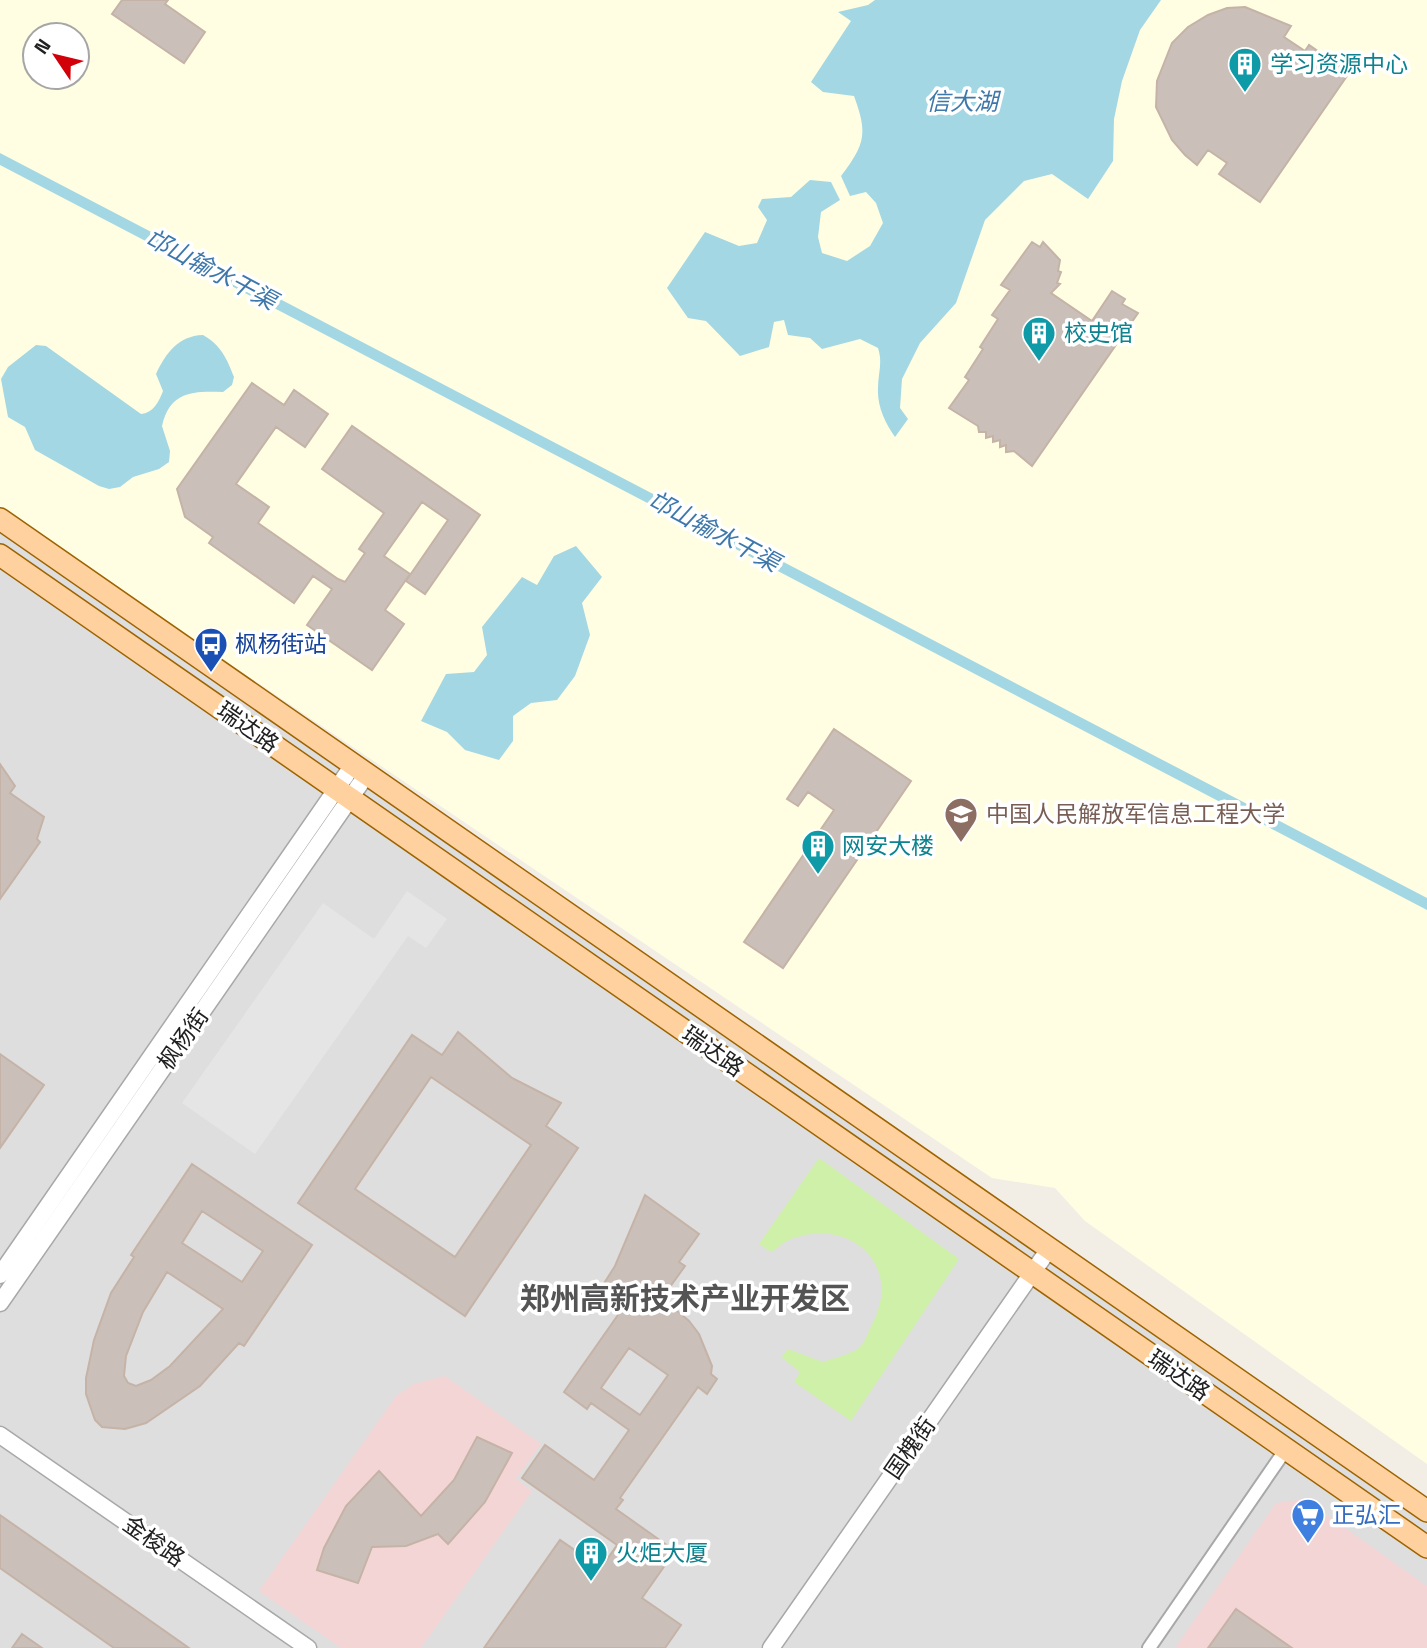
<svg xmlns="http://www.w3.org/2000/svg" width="1427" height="1648" font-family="'Space Grotesk','Noto Sans SC',sans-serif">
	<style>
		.residential { fill: #dfdede }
		.commercial { fill: #f4d5d5 }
		.education { fill: #fffee2; fill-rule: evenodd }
		.grass { fill: #cef0a8 }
		.parking { fill: #e5e5e5 }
		.water { fill: #a3d7e3 }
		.building { fill: #cac0b9; stroke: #c5b3a7; stroke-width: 2; fill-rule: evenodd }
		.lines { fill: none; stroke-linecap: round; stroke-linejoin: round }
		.minor-casing { stroke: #a8a8a8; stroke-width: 16 }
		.tertiary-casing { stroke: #a8a8a8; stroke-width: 19 }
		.primary-casing { stroke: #9d6300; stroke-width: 24 }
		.minor { stroke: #fff; stroke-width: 12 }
		.tertiary { stroke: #fff; stroke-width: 16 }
		.primary { stroke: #ffd19e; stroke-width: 21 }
		.labels { text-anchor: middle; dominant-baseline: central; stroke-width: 7; stroke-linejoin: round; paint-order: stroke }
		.culture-label { font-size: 23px; fill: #0d838f; stroke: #fff; text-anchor: start }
		.transit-label { font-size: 23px; fill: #164399; stroke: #fff; text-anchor: start }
		.street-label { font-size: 23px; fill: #212121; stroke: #fff }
		.education-label { font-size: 23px; fill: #785e54; stroke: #fff; text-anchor: start }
		.shop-label { font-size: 23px; fill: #366cbe; stroke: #fff; text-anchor: start }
		.water-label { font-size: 24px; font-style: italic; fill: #3e78aa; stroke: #fff }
		.district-label { font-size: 30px; font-weight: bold; fill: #545454; stroke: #fff }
	</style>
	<rect width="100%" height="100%" fill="#f2eee6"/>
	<path class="residential" d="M0 531 1427 1511V1648H0Z"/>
	<path class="commercial" d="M445 1376 541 1444 516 1479 532 1491 421 1648H341L259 1591 396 1396 414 1384Z
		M1304 1499 1427 1586V1648H1175L1276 1503Z"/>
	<path class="education" d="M0 0H1427V1464L1085 1221 1055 1188 992 1178 0 509ZM35 35H77V77H35Z"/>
	<path class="grass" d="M819 1158 959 1259 851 1421 794 1382 800 1372 781 1357 788 1349 823 1362C834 1358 849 1355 859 1348 865 1343 869 1331 872 1324 903 1267 853 1218 794 1238 786 1240 778 1248 771 1252L759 1244Z"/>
	<path class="parking" d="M407 891 447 919 426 948 408 936 255 1154 182 1103 323 903 374 939Z"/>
	<path class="water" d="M875 0H1161L1140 30 1122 81 1114 119 1113 161 1088 199 1052 174 1024 181 985 220 956 303 920 343 902 379 900 408 908 419 895 437C885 423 877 406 878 388 878 373 883 363 878 348L860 339 822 349 810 338 788 335 784 320 774 322 769 347 740 356 706 321 688 318 667 288 705 232 739 246 757 243 767 220 758 207 762 199 791 197 810 180 831 182 840 200 821 212 818 237 822 253 847 261 870 246 883 223 876 203 866 192 850 196 841 176C865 144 868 134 854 96L823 92 811 82 851 21 838 12 868 5Z
		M0 153 1427 898V910L0 165Z
		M203 335C221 345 227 359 234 377L232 385 223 392C193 391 170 391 162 426L170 451 169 462 159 469 133 477 120 487 109 489 99 486 35 450 25 427 8 417 1 379 8 367 36 345 46 346 141 414C153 413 159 402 163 391L156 374C166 353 178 336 203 335Z
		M576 546 602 577 582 603 590 635 575 676 557 700 531 703 513 716V741L499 760 465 750 447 732 421 721 446 674 474 672 487 655 482 627 522 577 537 585 554 556Z"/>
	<path class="building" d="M122 0H168L165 4 205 32 184 63 112 14Z
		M1245 7 1291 26 1284 37 1305 51 1309 45 1349 73 1260 202 1219 174 1227 163 1208 150 1197 165 1185 155 1172 140 1156 107 1157 81 1172 43 1188 27 1208 15 1227 8Z
		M1032 242 1040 247 1043 242 1060 260 1058 271 1061 272 1057 283 1060 284 1051 293 1092 321 1112 291 1125 299 1122 304 1138 313 1032 466 1014 451 1006 452V445L1000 447V440L993 442V436L986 438V432H979L978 426 949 408 969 380 965 377 983 349 980 347 998 319 992 315 1010 290 1001 285Z
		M252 383 284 405 294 390 328 414 305 447 276 427 236 484 269 507 258 523 338 579 345 582 365 553 359 549 384 513 322 469 352 426 480 515 425 594 406 581 448 520 422 502 384 556 410 574 385 610 404 624 372 670 307 625 332 589 313 576 294 603 209 543 213 537 185 517 177 489Z
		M834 729 911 781 783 968 744 942 834 810 808 792 798 806 787 799Z
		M0 764 15 786 10 793 44 817 37 839 40 842 0 899Z
		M458 1032 512 1078 561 1103 546 1126 578 1148 465 1316 298 1203 412 1035 442 1055ZM431 1077 531 1145 455 1257 355 1189Z
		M0 1054 44 1085 0 1148Z
		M192 1164 312 1245 244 1346 239 1343 200 1386 146 1423 125 1429 102 1427 95 1420 86 1394V1378L94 1340 111 1293 134 1257 131 1255ZM202 1211 263 1251 242 1282 182 1243ZM167 1272 223 1309 170 1366 151 1380 136 1386 128 1383 124 1376 126 1356 143 1312Z
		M645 1195 699 1234 679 1262 685 1266 662 1298 689 1321 699 1334 712 1366 711 1374 717 1379 707 1394 698 1387 620 1498 623 1500 616 1509 675 1551 642 1598 681 1625 665 1648H484L560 1540 601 1568 617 1545 522 1478 545 1445 594 1480 629 1430 591 1403 587 1409 564 1392 627 1302 603 1285 615 1266ZM629 1348 668 1375 640 1415 601 1388Z
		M477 1437 512 1453 485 1502 448 1544 438 1534 406 1546 372 1547 358 1583 317 1570 324 1548 346 1506 379 1471 421 1516 454 1480Z
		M0 1515 189 1648H114L0 1568Z
		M1236 1609 1292 1648H1208Z
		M22 1634 42 1648H12Z"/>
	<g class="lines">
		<defs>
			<path id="minor" d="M1149 1648 1286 1449"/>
			<path id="tertiary" d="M0 1275 353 765
				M0 1303 367 774
				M0 1435 308 1648
				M771 1648 1049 1249"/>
			<path id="primary" d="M0 519 1427 1511
				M0 555 1427 1547"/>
		</defs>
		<use href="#minor" class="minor-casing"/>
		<use href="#tertiary" class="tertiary-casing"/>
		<use href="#primary" class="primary-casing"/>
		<use href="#minor" class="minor"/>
		<use href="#tertiary" class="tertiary"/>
		<use href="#primary" class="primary"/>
	</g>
	<defs>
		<symbol id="building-pin" viewBox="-11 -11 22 30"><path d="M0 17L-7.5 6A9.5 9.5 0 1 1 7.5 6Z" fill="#0f9aa8" stroke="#fff"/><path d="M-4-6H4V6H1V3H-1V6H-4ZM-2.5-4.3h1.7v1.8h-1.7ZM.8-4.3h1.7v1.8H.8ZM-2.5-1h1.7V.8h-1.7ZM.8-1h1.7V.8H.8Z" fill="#fff"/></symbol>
		<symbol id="bus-pin" viewBox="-11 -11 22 30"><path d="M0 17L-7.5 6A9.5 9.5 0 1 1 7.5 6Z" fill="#1a4fb4" stroke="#fff"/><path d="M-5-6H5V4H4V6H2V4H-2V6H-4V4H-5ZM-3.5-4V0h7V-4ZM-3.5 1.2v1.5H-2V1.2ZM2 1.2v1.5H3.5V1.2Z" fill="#fff"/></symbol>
		<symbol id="university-pin" viewBox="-11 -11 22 30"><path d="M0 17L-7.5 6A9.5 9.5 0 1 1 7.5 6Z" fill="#8d6e63" stroke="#fff"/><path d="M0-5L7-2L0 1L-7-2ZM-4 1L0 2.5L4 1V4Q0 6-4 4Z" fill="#fff"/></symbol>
		<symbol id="supermarket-pin" viewBox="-11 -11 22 30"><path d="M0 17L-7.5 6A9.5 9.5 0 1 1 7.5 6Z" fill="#3f7fe0" stroke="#fff"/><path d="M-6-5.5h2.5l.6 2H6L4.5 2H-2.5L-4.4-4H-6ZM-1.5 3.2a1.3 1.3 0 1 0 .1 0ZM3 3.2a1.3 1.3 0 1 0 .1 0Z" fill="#fff"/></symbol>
	</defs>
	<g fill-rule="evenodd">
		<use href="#building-pin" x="1226" y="45" width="38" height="52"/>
		<use href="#building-pin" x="1020" y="314" width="38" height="52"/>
		<use href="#bus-pin" x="192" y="625" width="38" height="52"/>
		<use href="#university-pin" x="942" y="795" width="38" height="52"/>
		<use href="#building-pin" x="799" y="827" width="38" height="52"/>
		<use href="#supermarket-pin" x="1289" y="1496" width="38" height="52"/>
		<use href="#building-pin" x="572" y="1534" width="38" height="52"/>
	</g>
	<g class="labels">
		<g class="culture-label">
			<text x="1270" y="64">学习资源中心</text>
			<text x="1064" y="333">校史馆</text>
			<text x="842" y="846">网安大楼</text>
			<text x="616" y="1553">火炬大厦</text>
		</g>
		<g class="transit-label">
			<text x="235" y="644">枫杨街站</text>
		</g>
		<g class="street-label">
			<text transform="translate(248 727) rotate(35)">瑞达路</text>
			<text transform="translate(183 1039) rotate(-55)">枫杨街</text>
			<text transform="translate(713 1051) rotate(35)">瑞达路</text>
			<text transform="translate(1179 1375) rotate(35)">瑞达路</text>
			<text transform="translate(910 1448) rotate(-55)">国槐街</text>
			<text transform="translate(154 1541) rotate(35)">金梭路</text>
		</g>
		<g class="education-label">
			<text x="986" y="814">中国人民解放军信息工程大学</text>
		</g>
		<g class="shop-label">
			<text x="1332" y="1515">正弘汇</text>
		</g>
		<g class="water-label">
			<text x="962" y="101">信大湖</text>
			<text transform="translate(211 269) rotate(28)">邙山输水干渠</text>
			<text transform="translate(714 531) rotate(28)">邙山输水干渠</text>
		</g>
		<g class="district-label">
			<text x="685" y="1298">郑州高新技术产业开发区</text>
		</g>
	</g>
	<g transform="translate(56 56) rotate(305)"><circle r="33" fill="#ffffff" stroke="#a6a6a6" stroke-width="2"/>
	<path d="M0-5L12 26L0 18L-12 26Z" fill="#d10009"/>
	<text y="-10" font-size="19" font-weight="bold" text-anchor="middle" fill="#212121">N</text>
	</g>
</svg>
